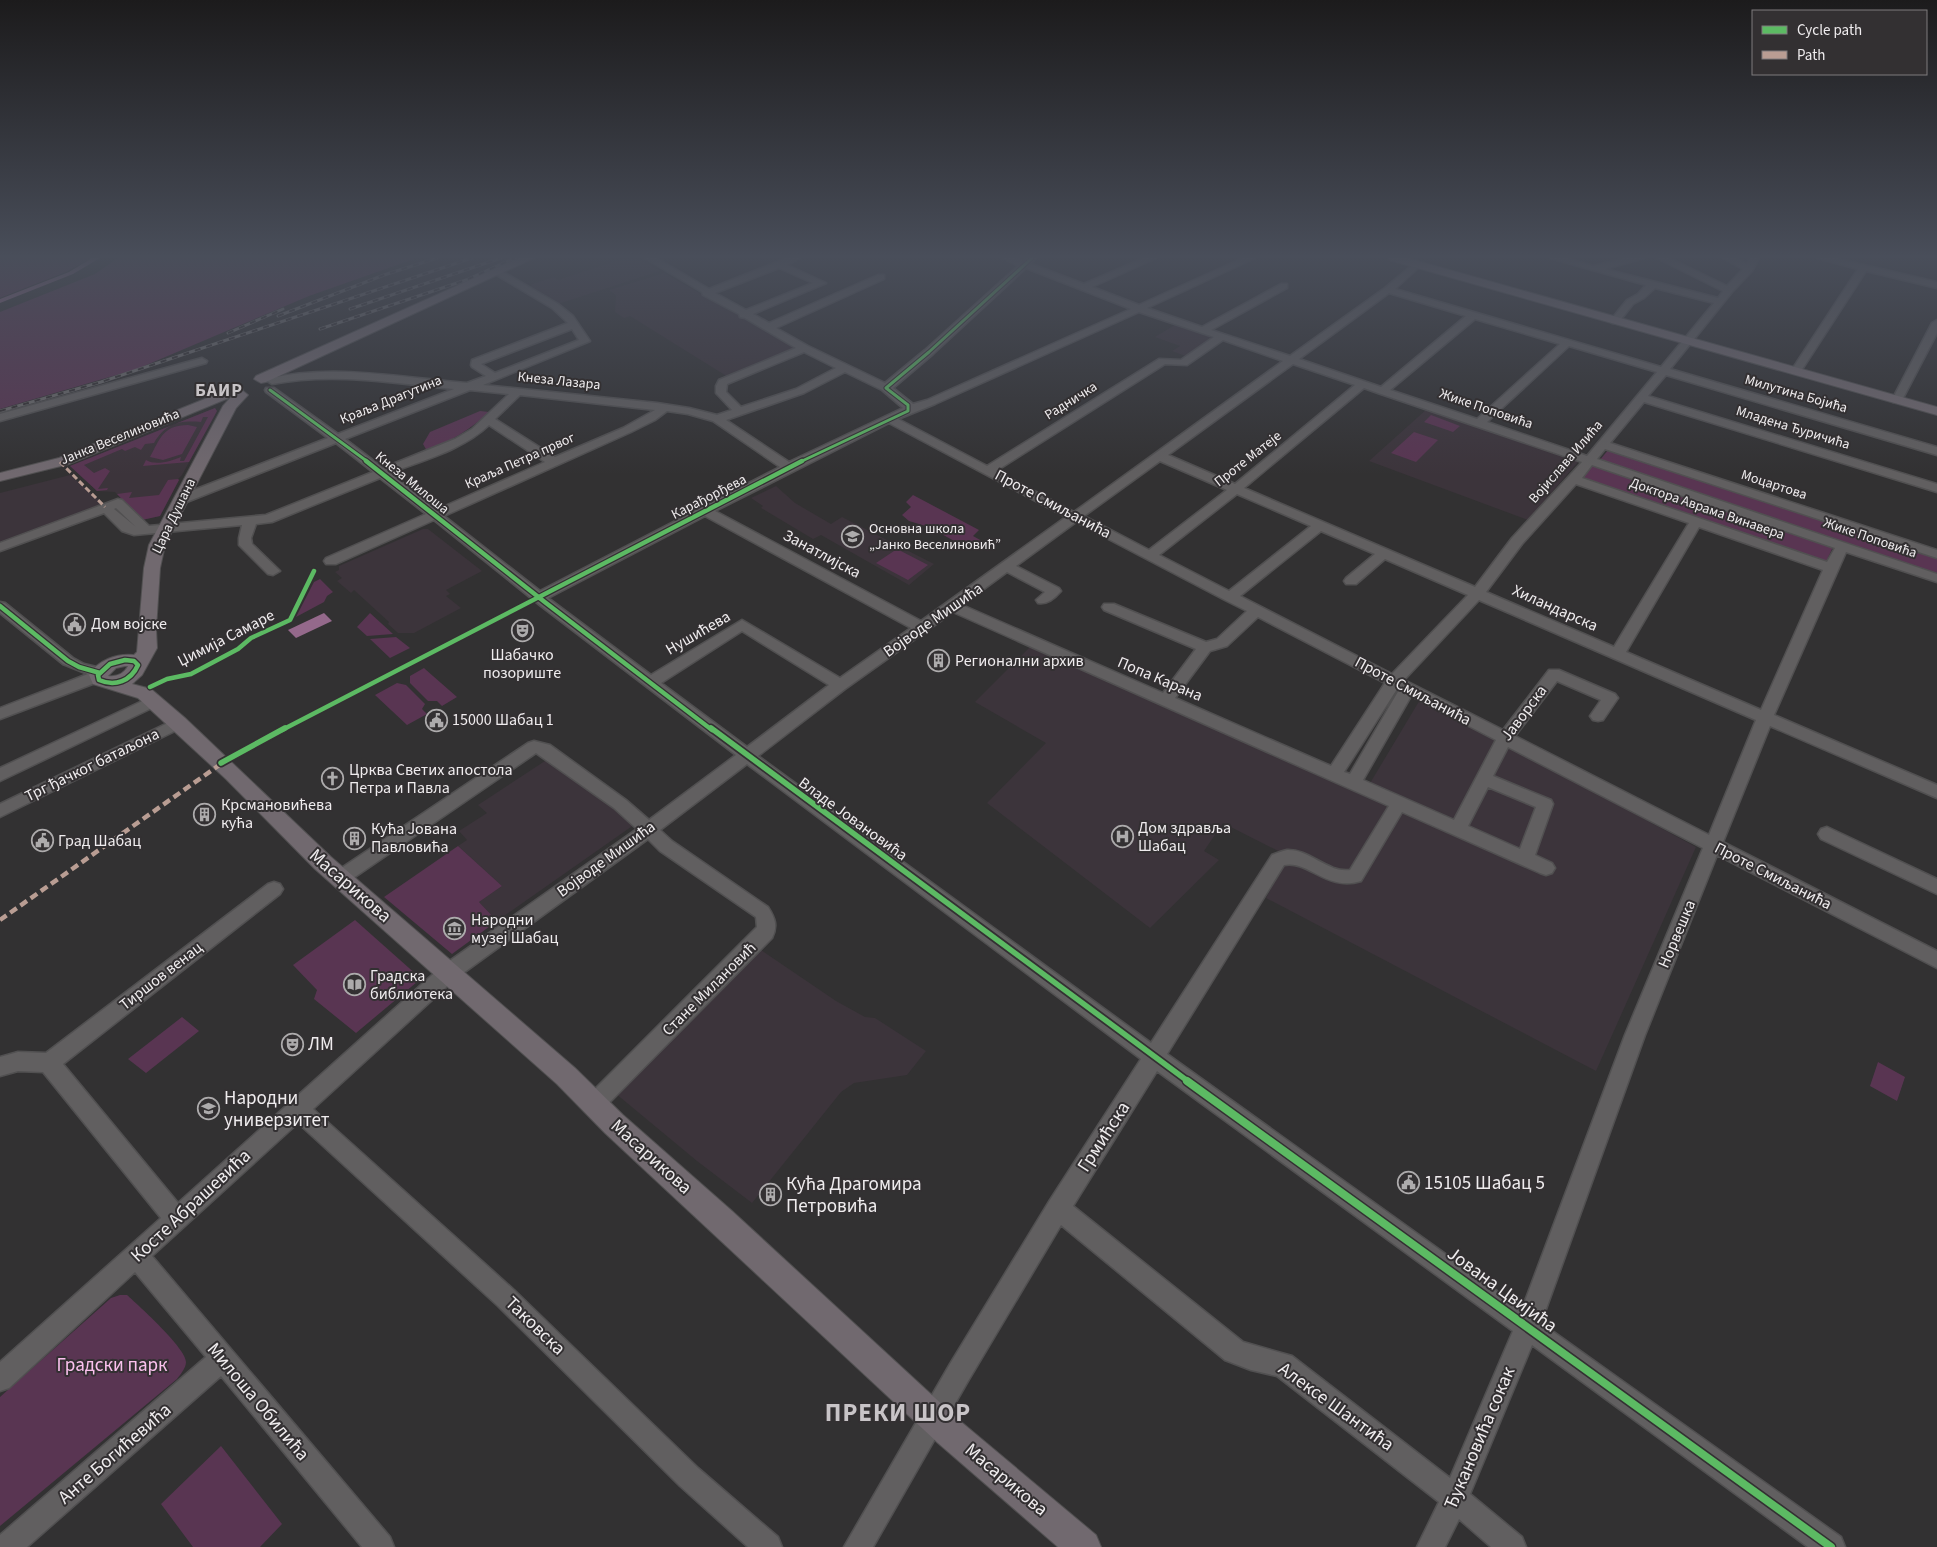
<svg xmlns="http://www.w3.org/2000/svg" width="1937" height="1547" font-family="'Source Sans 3',sans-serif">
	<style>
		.built { fill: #3c343b }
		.green { fill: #593552 }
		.water { fill: #94698b }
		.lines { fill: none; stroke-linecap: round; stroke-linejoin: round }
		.canal { fill: #94698b; fill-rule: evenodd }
		.minor-casing { stroke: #515051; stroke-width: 3 }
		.major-casing { stroke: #515051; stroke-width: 2 }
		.minor { fill: #615f60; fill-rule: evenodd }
		.major { fill: #71696f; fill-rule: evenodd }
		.rail-casing { stroke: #6a696a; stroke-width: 3 }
		.rail { stroke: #333032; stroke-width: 2; stroke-dasharray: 6; stroke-linecap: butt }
		.quiet-far1 { stroke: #b99d93; stroke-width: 3; stroke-dasharray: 6 3; stroke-linecap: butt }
		.quiet { stroke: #b99d93; stroke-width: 4.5; stroke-dasharray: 8 4.5; stroke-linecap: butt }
		.cycleway-far3-casing { stroke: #333032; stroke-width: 5 }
		.cycleway-far2-casing { stroke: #333032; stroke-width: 7 }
		.cycleway-far1-casing { stroke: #333032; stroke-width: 9 }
		.cycleway-casing { stroke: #333032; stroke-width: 11 }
		.cycleway-far3 { stroke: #5cba63; stroke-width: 3 }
		.cycleway-far2 { stroke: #5cba63; stroke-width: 4.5 }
		.cycleway-far1 { stroke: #5cba63; stroke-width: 5.5 }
		.cycleway { stroke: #5cba63; stroke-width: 8 }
		.labels { text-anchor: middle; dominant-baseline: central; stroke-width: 4; stroke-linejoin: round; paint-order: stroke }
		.far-street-label { font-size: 14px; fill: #efecee; stroke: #333032 }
		.far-poi-label { font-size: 14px; fill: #efecee; stroke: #333032; text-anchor: start }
		.street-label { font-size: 16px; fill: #efecee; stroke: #333032 }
		.poi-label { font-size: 16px; fill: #efecee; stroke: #333032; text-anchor: start }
		.far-district-label { font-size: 18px; font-weight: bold; letter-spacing: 1px; fill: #c8c4c7; stroke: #333032 }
		.near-street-label { font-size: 19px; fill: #efecee; stroke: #333032 }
		.near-poi-label { font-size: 19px; fill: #efecee; stroke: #333032; text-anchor: start }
		.near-park-label { font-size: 19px; fill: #fbc1ee; stroke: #333032 }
		.near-district-label { font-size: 25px; font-weight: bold; letter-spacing: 1px; fill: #c8c4c7; stroke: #333032 }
	</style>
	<rect width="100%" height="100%" fill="#323132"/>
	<path class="built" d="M625 258H637L660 271 558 304 530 287 532 284 554 277 558 280Z
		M664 273 799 349 728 377 630 316 624 318 615 312 616 295 609 290Z
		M1178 323 1218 337 1188 357 1172 351 1180 346 1155 337Z
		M215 408 217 411 182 475 178 479 179 480 160 516 142 520 115 492 97 491 70 466Z
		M1427 409 1571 458 1578 462 1528 520 1369 461Z
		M70 475 106 506 0 546V493Z
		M776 486 795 503 831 524 842 517 934 564 909 585 821 535 813 539 761 508 763 506 751 498Z
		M423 529H428L482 571 446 590 450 594 446 596 461 608 414 633H398L388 624 389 622 354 590 351 593 337 581 342 578 335 572 339 570V566Z
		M1031 646 1363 795 1421 698 1696 847 1596 1071 1266 898 1288 856 1223 823 1204 851 1219 860 1150 928 987 803 1046 743 975 702Z
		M551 757 638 822 497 921 479 902 502 886 458 846 467 840 459 831 487 813 478 805Z
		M758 948 836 1001 865 1017 875 1018 926 1051 907 1075 854 1083 841 1092 752 1203 697 1161 615 1093Z"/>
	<path class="green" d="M0 258H92L66 272 0 298Z
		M118 258H413L414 259 309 296 137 369 0 409V312L95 274Z
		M215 408 217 411 189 462 143 466 146 460C156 466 171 461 181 457L180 461H184L208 417H203L201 422C179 420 165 424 154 443L145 444 141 450 135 447 125 451 122 449 84 465 94 473 105 468 110 471 98 489 108 488 107 490 97 491 70 466Z
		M480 411 489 412C470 430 451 441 427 451L423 444 430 432Z
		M1431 415 1460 426 1453 432 1424 422Z
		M188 425 197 427 182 454 163 460 150 457C160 439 163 425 188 425Z
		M1414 432 1438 440 1416 462 1391 453Z
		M1609 449 1937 557V575L1599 461Z
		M1593 465 1833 547 1825 564 1581 479Z
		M178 479 179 480 160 516 142 520 117 494 132 492 129 498 159 495 168 480Z
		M913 495 979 530 973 536 993 547 987 551 963 540 956 542 929 527 909 521 902 515 911 507 906 502Z
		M897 549 928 565 908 580 876 563Z
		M320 579 333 592 327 596 324 602 296 617 314 582Z
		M370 613 393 634 367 636 357 627Z
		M396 637 410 648 390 658 370 639Z
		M424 668 425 669 457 697 442 706 437 701H428L410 683V676Z
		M397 683 406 685 425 704 422 709 427 714 407 725 375 695Z
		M458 846 502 886 479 902 497 921 452 954 384 897Z
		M355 920 418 976 417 982 356 1033 314 999 317 990 293 965Z
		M182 1017 199 1031 146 1073 128 1059Z
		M1878 1062 1905 1077 1897 1101 1870 1086Z
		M120 1295H127C139 1306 186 1348 186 1362 186 1368 180 1375 177 1379L0 1526V1397L111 1298Z
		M221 1446 282 1524 260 1547H193L161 1504Z"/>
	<path class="water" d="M324 613 332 621 296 638 288 630Z"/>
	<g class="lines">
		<path class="canal" d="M92 258H100L73 274 0 303V299L69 272Z"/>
		<defs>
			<path id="minor" d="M645 258H656L709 289 787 258H800L787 265 826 283 753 314 769 323 878 275H884V279L776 328 808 346 885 383 925 350 1018 266 1003 258H1016L1023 261 1026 258H1036L1031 264 1084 284 1144 258H1156L1092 287 1139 305 1243 258H1255L1147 308 1202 327 1281 284H1287V288L1211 330 1290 356 1385 288 1416 262 1421 265 1419 267 1395 289 1661 367 1714 303 1655 288 1644 298 1633 304 1618 323H1612L1610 321 1627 300 1638 294 1646 285 1550 258H1566L1593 266 1626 258H1644L1605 269 1718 298 1723 291 1657 258H1669L1727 286 1743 269 1723 258H1735L1747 264 1750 258H1759L1752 271 1732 292 1670 369 1937 447V455L1666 375 1648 396 1937 484V492L1644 402 1610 443 1937 550V558L1605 449 1597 459 1937 574V582L1846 552 1774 715 1937 785V798L1770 726 1723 842 1937 951V968L1717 855 1645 1035 1541 1323 1841 1537 1845 1547H1808L1532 1345 1470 1494 1522 1537 1526 1547H1491L1459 1519 1445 1547H1417L1439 1502 1277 1376 1251 1370 1225 1360 1061 1225 968 1381 873 1547H844L950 1364 1050 1200 1141 1059 747 764 660 830 672 841 768 907C775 918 778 926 772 938L601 1111 594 1114 587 1111 584 1104 587 1097 757 927 756 917 660 851 648 839 455 979 313 1109 514 1290 698 1468 778 1537 782 1547H748L680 1486 498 1306 298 1123 152 1256 390 1537 394 1547H362L221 1376 27 1547H0V1535L206 1357 135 1272 9 1388 0 1391V1362L161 1218 43 1072 18 1071 0 1076V1057L18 1052 46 1053 268 884 274 882 280 884 283 889 280 894 63 1064 178 1203 441 967 637 829 614 808 536 753 346 883 340 885 334 883 331 878 334 873 528 743 534 741 550 745 626 800 649 820 736 755 541 606 434 520 336 564H326L324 561 326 558 426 514 380 478 272 522 256 524 251 538 252 544 280 571 273 575 268 574 239 545V538L242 525 134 535 122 531 104 513 0 551V543L118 499 122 500 149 526 266 515 373 472 336 443 184 503H176L174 500 176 497 328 438 266 392 265 390 266 388H274L338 434 454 389C393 383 333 372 272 384L267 381 268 379C333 363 402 378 467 383L486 376 472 367 471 365 472 360 568 323 552 308 495 274V270L498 269 558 304 573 316 590 341 483 385 657 403 689 408 717 415 732 410 716 393V386L719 380 796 348 745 318 740 317 739 314 703 295 702 292ZM779 268 813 283 746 310 715 293ZM1026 268 1131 309 927 400 913 404 893 388 933 354ZM1389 293 1466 316 1381 387 1299 359ZM1139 312 1214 337 1181 360 1159 359 987 466 898 419 935 404ZM1475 319 1560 344 1477 419 1390 390ZM572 329 579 340 495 373 481 364ZM1223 340 1283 361 1074 512 996 471 1165 364 1187 365ZM1569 346 1657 372 1587 456 1487 422ZM804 352 836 368 796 389 741 407 726 392 727 384ZM1293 364 1355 385 1235 484 1168 455ZM845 372 882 390 903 408 789 462 726 420 804 393ZM1364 388 1378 393 1582 462 1512 538 1475 587 1244 488ZM470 390 509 394 472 429 455 439 383 468 345 439ZM520 395 655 410 623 428 555 457 495 419ZM667 411 688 414 713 421 780 467 540 591 444 516 631 432 655 420ZM889 423 1066 517 921 621 715 511ZM489 425 545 462 436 510 390 473C423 460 463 450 489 425ZM1160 461 1227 490 1149 550 1084 516ZM1592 465 1835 548 1827 562 1582 478ZM1576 484 1689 523 1614 647 1486 592 1522 544ZM1237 494 1311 526 1229 591 1159 555ZM116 508 136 527 114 509ZM705 516 911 628 840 678 742 620 651 675 548 598ZM1076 522 1225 600 1247 611 1217 639 1206 642 1114 604H1104L1102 607 1104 610 1196 649 1163 693 962 605 1007 572 1045 592 1036 600 1038 603C1047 605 1055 598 1061 591L1059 588 1016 566ZM1699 527 1823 570 1761 710 1626 652ZM1321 531 1375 554 1346 578 1344 581 1346 584H1356L1385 559 1468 595 1392 674 1240 596ZM1479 600 1756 720 1709 835 1515 736 1557 681 1601 700 1590 716 1593 720 1598 721 1603 720 1618 698 1615 694 1559 670H1549L1503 730 1404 680ZM953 612 1328 779 1389 806 1350 870C1327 873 1310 849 1287 850 1282 851 1277 853 1272 855L1151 1043 758 756 845 689ZM1258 617 1385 683 1331 766 1175 698 1210 651 1227 646ZM742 631 829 685 747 747 661 683ZM1397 689 1399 690 1350 774 1344 772ZM1411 696 1496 740 1454 820 1363 780ZM1508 747 1703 848 1625 1035 1522 1309 1167 1054 1284 865C1309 860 1327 892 1361 881L1402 812 1540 873 1546 875 1552 873 1555 868 1552 863 1535 855 1553 804 1551 800 1493 776ZM1488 787 1536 807 1520 849 1468 826ZM1157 1071 1513 1331 1450 1478 1292 1356 1243 1342 1073 1206Z
				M1817 258H1834L1937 282V288L1866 271 1801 371 1796 374 1791 371 1858 269Z
				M1937 320V333L1902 400 1901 402H1893L1892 400 1932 323Z
				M202 358 207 361 206 363 0 421V414Z
				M0 602 5 603 73 658 84 664 105 669 107 673 103 680 0 719V708L88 674 63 664 0 613Z
				M153 696 158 697 161 701 158 705 0 781V768Z
				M178 718 183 719 186 723 183 727 0 817V804Z
				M1827 827 1937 879V894L1821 839 1818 834 1821 829Z"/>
			<path id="major" d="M519 258H534L266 382 261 383 254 379 256 376Z
				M1388 258H1407L1937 407V415L1389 260Z
				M237 386 242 387 243 391 248 395 236 408 165 545 160 568 156 629 157 648 142 675 132 684 151 689 185 718 331 857 575 1068 623 1115 732 1211 960 1421 1096 1535 1101 1547H1058L938 1443 605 1133 557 1084 315 869 226 779 138 698 93 684 89 675C98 660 117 653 134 655L137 652 144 568 149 545 223 406 231 397 69 464 0 481V473L59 458ZM125 666H128C124 674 116 677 108 676L116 668Z"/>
		</defs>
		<use href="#minor" class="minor-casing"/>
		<use href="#major" class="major-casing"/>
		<use href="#minor" class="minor"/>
		<use href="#major" class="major"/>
		<defs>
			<path id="rail" d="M350 309 501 258
				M278 316 384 275 437 258
				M320 329 466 280 515 258
				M228 333 283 309
				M0 411 101 382 472 258"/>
		</defs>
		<use href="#rail" class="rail-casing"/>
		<use href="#rail" class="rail"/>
		<path class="quiet-far1" d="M60 462 105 507"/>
		<path class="quiet" d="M0 920 225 761"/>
		<defs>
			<path id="cycleway-far3" d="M270 390 368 462
				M800 462 908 411V405L886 388 929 352 1032 258"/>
			<path id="cycleway-far2" d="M366 461 546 603 712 730
				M0 606 68 661 79 667 100 673
				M125 660 134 661 138 665C131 681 115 687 99 680L98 675 110 664Z
				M150 687 167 679 191 674 238 649 251 638 290 620 314 571
				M282 730 802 461"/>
			<path id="cycleway-far1" d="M711 728 1189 1082
				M221 763 285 728"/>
			<path id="cycleway" d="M1187 1081 1831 1547"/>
		</defs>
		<use href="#cycleway-far3" class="cycleway-far3-casing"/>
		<use href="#cycleway-far2" class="cycleway-far2-casing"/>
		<use href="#cycleway-far1" class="cycleway-far1-casing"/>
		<use href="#cycleway" class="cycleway-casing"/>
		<use href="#cycleway-far3" class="cycleway-far3"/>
		<use href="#cycleway-far2" class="cycleway-far2"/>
		<use href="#cycleway-far1" class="cycleway-far1"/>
		<use href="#cycleway" class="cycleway"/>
	</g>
	<linearGradient id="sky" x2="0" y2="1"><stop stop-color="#1c1b1c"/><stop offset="0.54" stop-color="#494e5a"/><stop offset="1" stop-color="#494e5a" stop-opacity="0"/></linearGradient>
	<rect width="1937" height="475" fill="url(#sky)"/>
	<defs>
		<symbol id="school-ring" viewBox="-11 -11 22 22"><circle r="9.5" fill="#333032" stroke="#adabac" stroke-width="1.5"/><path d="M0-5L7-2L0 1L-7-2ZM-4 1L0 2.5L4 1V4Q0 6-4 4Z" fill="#adabac"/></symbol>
		<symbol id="civic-ring" viewBox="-11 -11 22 22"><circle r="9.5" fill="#333032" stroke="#adabac" stroke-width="1.5"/><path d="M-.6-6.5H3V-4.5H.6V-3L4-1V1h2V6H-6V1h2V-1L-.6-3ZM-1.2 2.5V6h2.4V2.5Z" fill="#adabac"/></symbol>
		<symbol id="theatre-ring" viewBox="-11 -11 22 22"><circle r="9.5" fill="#333032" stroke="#adabac" stroke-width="1.5"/><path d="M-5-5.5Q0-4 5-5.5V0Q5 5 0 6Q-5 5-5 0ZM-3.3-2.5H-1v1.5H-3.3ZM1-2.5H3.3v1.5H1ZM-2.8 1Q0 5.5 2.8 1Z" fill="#adabac"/></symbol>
		<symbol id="building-ring" viewBox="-11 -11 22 22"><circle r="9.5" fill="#333032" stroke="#adabac" stroke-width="1.5"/><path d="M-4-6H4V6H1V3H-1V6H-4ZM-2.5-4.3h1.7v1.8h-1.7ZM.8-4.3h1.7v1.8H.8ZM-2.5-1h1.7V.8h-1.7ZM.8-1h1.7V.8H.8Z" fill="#adabac"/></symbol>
		<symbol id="church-ring" viewBox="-11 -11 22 22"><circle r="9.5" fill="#333032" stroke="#adabac" stroke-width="1.5"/><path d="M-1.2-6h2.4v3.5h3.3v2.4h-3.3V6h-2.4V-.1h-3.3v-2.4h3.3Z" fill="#adabac"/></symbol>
		<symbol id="hospital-ring" viewBox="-11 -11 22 22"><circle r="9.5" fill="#333032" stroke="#adabac" stroke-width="1.5"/><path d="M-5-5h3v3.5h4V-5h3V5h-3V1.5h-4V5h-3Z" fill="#adabac"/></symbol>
		<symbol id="museum-ring" viewBox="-11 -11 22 22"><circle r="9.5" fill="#333032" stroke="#adabac" stroke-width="1.5"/><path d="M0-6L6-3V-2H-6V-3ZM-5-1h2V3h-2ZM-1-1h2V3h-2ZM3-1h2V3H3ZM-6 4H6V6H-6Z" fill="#adabac"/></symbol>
		<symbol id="library-ring" viewBox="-11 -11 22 22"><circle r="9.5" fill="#333032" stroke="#adabac" stroke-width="1.5"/><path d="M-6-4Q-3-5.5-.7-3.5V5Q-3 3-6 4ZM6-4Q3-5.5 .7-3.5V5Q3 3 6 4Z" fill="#adabac"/></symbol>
		<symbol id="university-ring" viewBox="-11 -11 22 22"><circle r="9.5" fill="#333032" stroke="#adabac" stroke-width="1.5"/><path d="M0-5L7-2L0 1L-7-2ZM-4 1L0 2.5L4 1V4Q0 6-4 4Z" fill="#adabac"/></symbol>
	</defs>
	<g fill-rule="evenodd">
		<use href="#school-ring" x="840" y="524" width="25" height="25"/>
		<use href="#civic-ring" x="62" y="612" width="25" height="25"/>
		<use href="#theatre-ring" x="510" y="618" width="25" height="25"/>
		<use href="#building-ring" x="926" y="648" width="25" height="25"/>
		<use href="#civic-ring" x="424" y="708" width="25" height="25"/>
		<use href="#church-ring" x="320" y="766" width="25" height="25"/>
		<use href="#building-ring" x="192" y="802" width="25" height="25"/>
		<use href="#hospital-ring" x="1110" y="824" width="25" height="25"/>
		<use href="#building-ring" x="342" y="826" width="25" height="25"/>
		<use href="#civic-ring" x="30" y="828" width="25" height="25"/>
		<use href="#museum-ring" x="442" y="916" width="25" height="25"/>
		<use href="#library-ring" x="342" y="972" width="25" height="25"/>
		<use href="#theatre-ring" x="280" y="1032" width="25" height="25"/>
		<use href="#university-ring" x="196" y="1096" width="25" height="25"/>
		<use href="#civic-ring" x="1396" y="1170" width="25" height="25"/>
		<use href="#building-ring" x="758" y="1182" width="25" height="25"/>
	</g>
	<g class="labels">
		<g class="far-street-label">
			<text transform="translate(559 381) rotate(6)">Кнеза Лазара</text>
			<text transform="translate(1796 394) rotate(16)">Милутина Бојића</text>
			<text transform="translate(391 400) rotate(-22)">Краља Драгутина</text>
			<text transform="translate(1071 401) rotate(-32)">Радничка</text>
			<text transform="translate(1486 409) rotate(19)">Жике Поповића</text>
			<text transform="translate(1793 428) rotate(17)">Младена Ђуричића</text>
			<text transform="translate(120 437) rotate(-22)">Јанка Веселиновића</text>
			<text transform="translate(1248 459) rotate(-38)">Проте Матеје</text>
			<text transform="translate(520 461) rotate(-24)">Краља Петра првог</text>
			<text transform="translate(1566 462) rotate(-49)">Војислава Илића</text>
			<text transform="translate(412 483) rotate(39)">Кнеза Милоша</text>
			<text transform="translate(1774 485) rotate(18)">Моцартова</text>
			<text transform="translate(709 497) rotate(-27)">Карађорђева</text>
			<text transform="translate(1707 509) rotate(19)">Доктора Аврама Винавера</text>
			<text transform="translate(174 516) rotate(-64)">Цара Душана</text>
			<text transform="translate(1870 538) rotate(19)">Жике Поповића</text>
		</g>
		<g class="far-poi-label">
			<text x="869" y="529">Основна школа<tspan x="869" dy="16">„Јанко Веселиновић”</tspan></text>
		</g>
		<g class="street-label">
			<text transform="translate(1053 504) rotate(28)">Проте Смиљанића</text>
			<text transform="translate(822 554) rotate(28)">Занатлијска</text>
			<text transform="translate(1555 608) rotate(24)">Хиландарска</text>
			<text transform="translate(933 620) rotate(-35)">Војводе Мишића</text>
			<text transform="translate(698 633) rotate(-30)">Нушићева</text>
			<text transform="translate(226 638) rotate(-27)">Џимија Самаре</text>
			<text transform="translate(1160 679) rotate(23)">Попа Карана</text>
			<text transform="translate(1413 691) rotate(28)">Проте Смиљанића</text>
			<text transform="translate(1524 713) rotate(-53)">Јаворска</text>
			<text transform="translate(92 765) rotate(-26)">Трг ђачког батаљона</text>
			<text transform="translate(853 819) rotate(36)">Владе Јовановића</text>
			<text transform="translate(606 859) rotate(-36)">Војводе Мишића</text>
			<text transform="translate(1773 876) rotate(27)">Проте Смиљанића</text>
			<text transform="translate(1677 934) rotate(-67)">Норвешка</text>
			<text transform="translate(161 976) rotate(-38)">Тиршов венац</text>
			<text transform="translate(709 989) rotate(-45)">Стане Милановић</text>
		</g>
		<g class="poi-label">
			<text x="91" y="624">Дом војске</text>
			<text x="522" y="655" text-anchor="middle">Шабачко<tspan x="522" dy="18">позориште</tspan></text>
			<text x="955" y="661">Регионални архив</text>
			<text x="452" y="720">15000 Шабац 1</text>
			<text x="349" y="770">Црква Светих апостола<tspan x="349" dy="18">Петра и Павла</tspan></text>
			<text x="221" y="805">Крсмановићева<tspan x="221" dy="18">кућа</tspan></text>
			<text x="1138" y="828">Дом здравља<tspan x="1138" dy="18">Шабац</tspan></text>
			<text x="371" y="829">Кућа Јована<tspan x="371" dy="18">Павловића</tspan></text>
			<text x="58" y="841">Град Шабац</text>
			<text x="471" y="920">Народни<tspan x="471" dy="18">музеј Шабац</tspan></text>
			<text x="370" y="976">Градска<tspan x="370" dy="18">библиотека</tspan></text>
		</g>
		<g class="far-district-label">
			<text x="219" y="390">БАИР</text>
		</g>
		<g class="near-street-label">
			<text transform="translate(350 886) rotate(41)">Масарикова</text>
			<text transform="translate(1104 1137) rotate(-57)">Грмићска</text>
			<text transform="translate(651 1157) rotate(42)">Масарикова</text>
			<text transform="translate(191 1206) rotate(-43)">Косте Абрашевића</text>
			<text transform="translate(1502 1290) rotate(36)">Јована Цвијића</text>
			<text transform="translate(535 1326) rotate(44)">Таковска</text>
			<text transform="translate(258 1402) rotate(50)">Милоша Обилића</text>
			<text transform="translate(1336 1407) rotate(36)">Алексе Шантића</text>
			<text transform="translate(1480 1438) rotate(-67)">Ђукановића сокак</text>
			<text transform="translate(115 1454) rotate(-41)">Анте Богићевића</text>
			<text transform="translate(1006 1480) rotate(40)">Масарикова</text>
		</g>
		<g class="near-poi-label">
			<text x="308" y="1044">ЛМ</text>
			<text x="224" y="1098">Народни<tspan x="224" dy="22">универзитет</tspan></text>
			<text x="1424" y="1183">15105 Шабац 5</text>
			<text x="786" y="1184">Кућа Драгомира<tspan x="786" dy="22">Петровића</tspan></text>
		</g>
		<g class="near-park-label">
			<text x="112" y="1365">Градски парк</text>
		</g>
		<g class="near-district-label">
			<text x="898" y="1413">ПРЕКИ ШОР</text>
		</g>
	</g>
	<rect x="1752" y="10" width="175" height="65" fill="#333032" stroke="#7e7b7d"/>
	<rect x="1762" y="26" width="25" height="8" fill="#5cba63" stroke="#7e7b7d"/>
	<text x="1797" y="35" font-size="15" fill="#efecee">Cycle path</text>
	<rect x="1762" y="51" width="25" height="8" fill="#b99d93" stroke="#7e7b7d"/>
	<text x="1797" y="60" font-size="15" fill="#efecee">Path</text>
</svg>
